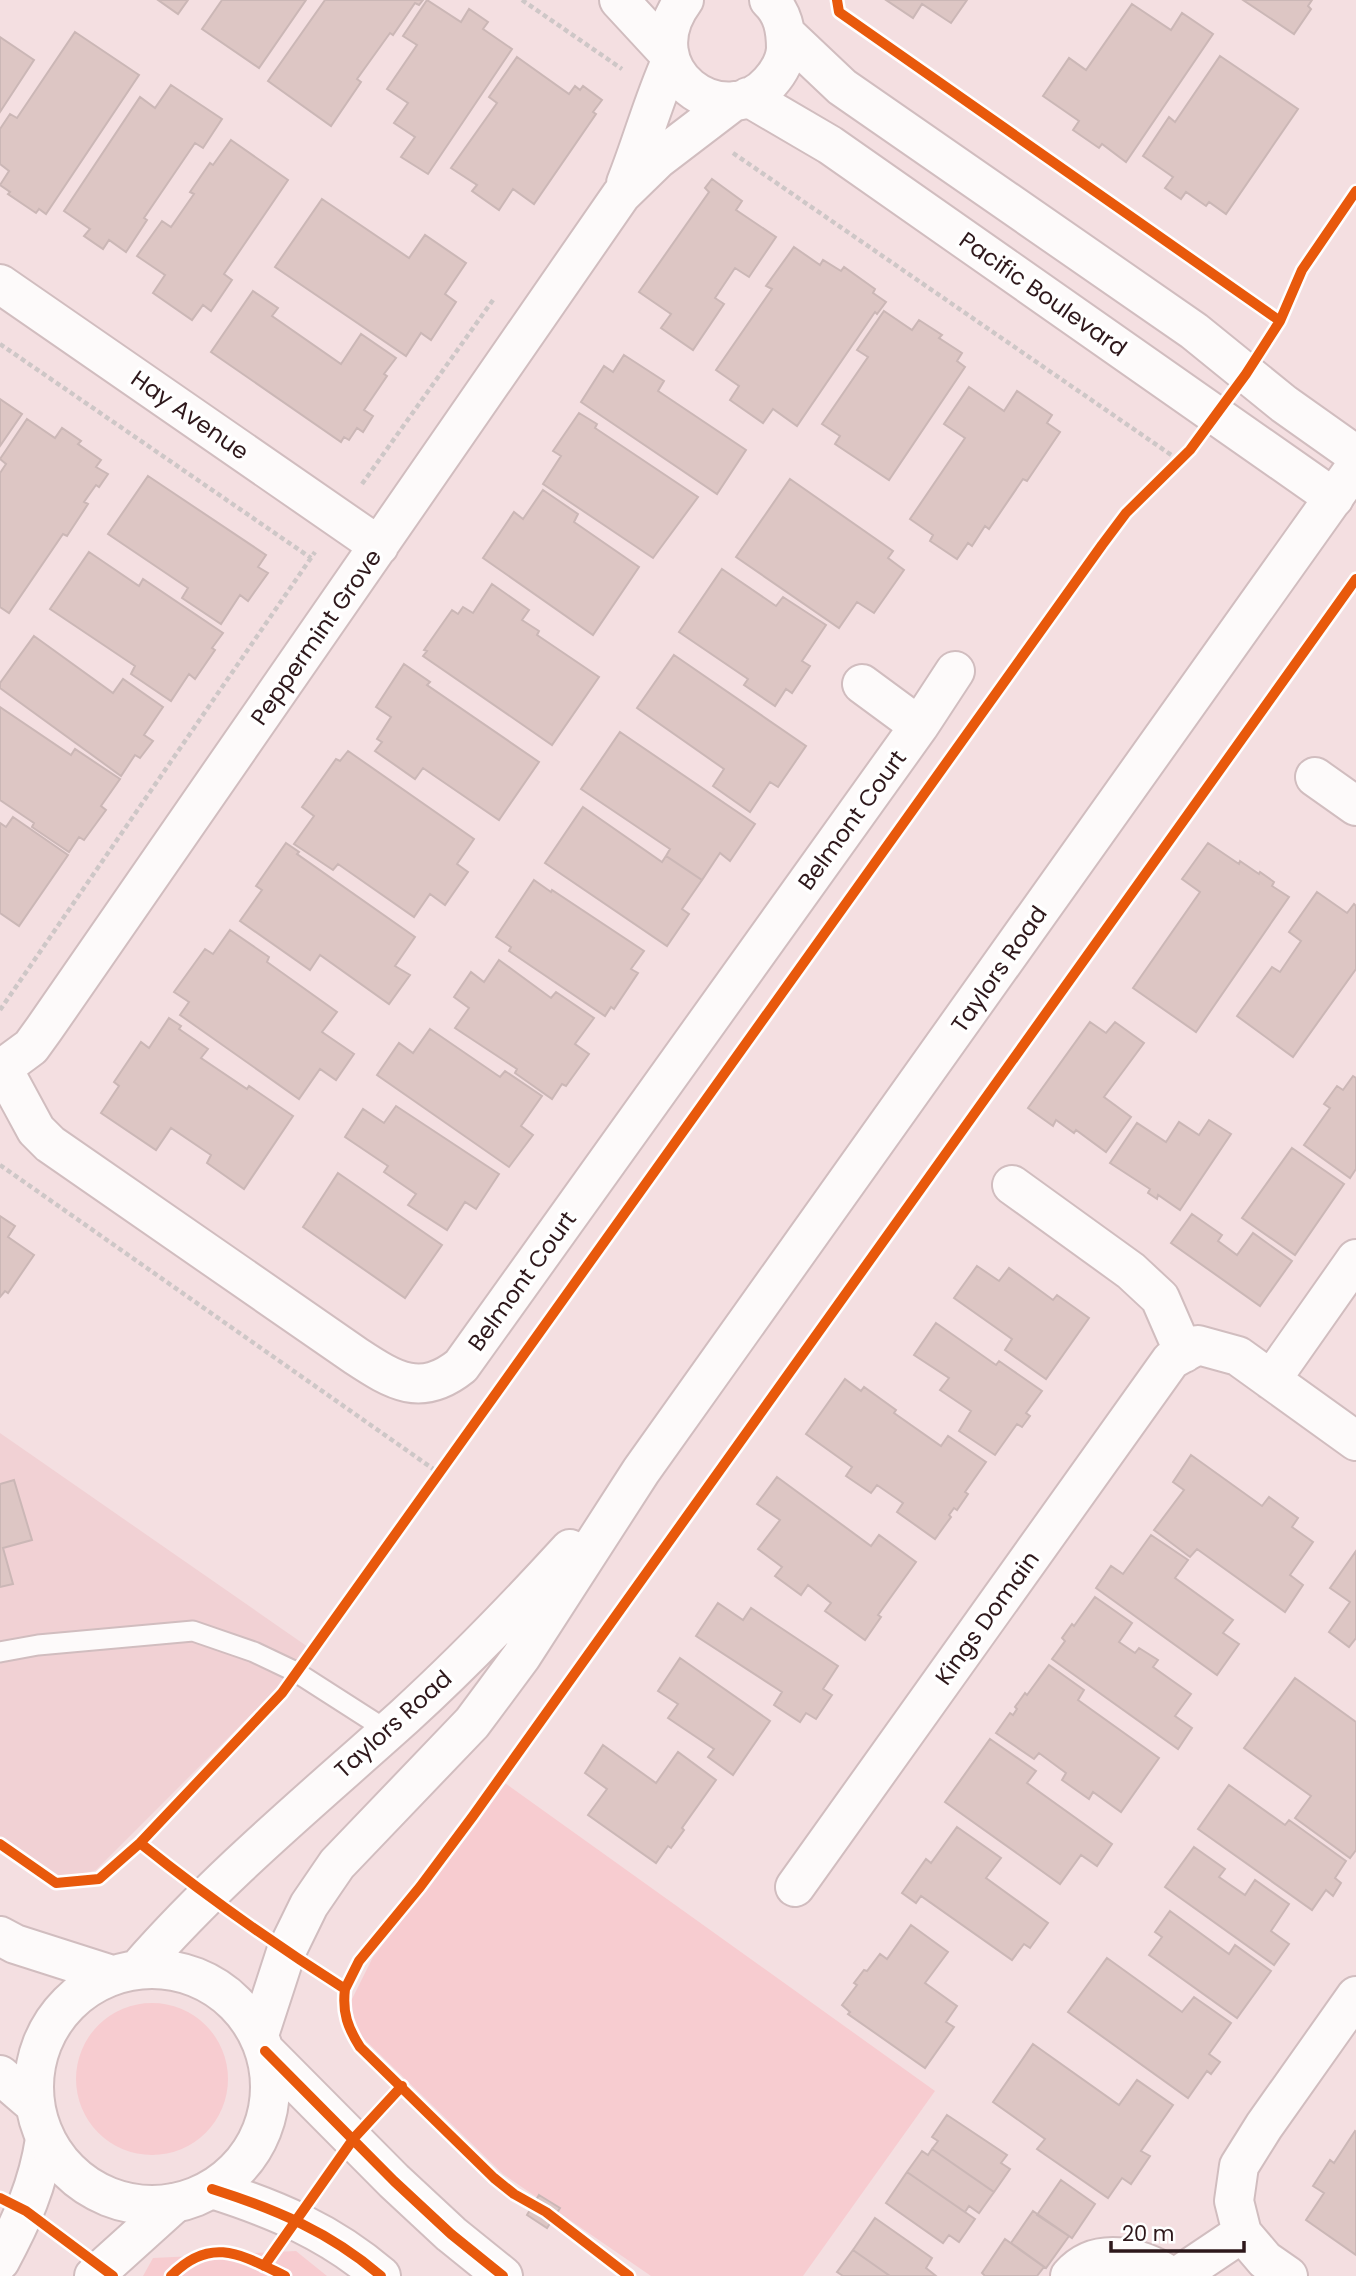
<svg xmlns="http://www.w3.org/2000/svg" width="1356" height="2276" font-family="Poppins,sans-serif">
	<style>
		.built { fill: #f1d1d4 }
		.green { fill: #f7ccd0 }
		.building { fill: #ddc6c4; stroke: #cbb7b6; stroke-width: 2 }
		.lines { fill: none; stroke-linecap: round; stroke-linejoin: round }
		.service-casing { stroke: #d1bdbf; stroke-width: 23 }
		.minor-casing { stroke: #d1bdbf; stroke-width: 42 }
		.tertiary-casing { stroke: #d1bdbf; stroke-width: 42 }
		.secondary-casing { stroke: #d1bdbf; stroke-width: 42 }
		.path { stroke: #cec7c7; stroke-width: 4.5; stroke-dasharray: 5 3.5; stroke-linecap: butt }
		.service { stroke: #fdfafa; stroke-width: 19 }
		.minor { stroke: #fdfafa; stroke-width: 38 }
		.tertiary { stroke: #fdfafa; stroke-width: 38 }
		.secondary { stroke: #fdfafa; stroke-width: 38 }
		.cycleway-casing { stroke: #fff; stroke-width: 15 }
		.cycleway { stroke: #e8590c; stroke-width: 10 }
		.labels { text-anchor: middle; dominant-baseline: central; stroke-width: 7; stroke-linejoin: round; paint-order: stroke }
		.street-label { font-size: 23px; fill: #2e181b; stroke: #fff }
	</style>
	<rect width="100%" height="100%" fill="#f4dfe1"/>
	<path class="built" d="M0 1433 308 1647 276 1690 96 1870 56 1883 0 1842Z"/>
	<path class="green" d="M505 1783 935 2091 803 2276H651L503 2174 361 2036 354 2018 351 2001 373 1957 473 1829Z
		M76 2079a76 76 0 1 1 152 0a76 76 0 1 1-152 0Z
		M296 2251 327 2276H143L153 2258Z"/>
	<path class="building" d="M158 0H188L178 14Z
		M222 0H306L259 68 202 29Z
		M325 0H423L419 5 415 3 393 35 390 33 357 79 361 82 331 126 268 81Z
		M427 0 461 22 469 9 488 22 483 29 512 49 428 174 401 157 415 137 394 123 408 103 387 89 417 45 403 36Z
		M886 0H967L951 23 922 4 913 18Z
		M1243 0H1312L1308 6 1311 9 1294 34Z
		M1132 4 1171 30 1182 13 1213 34 1126 162 1102 144 1099 148 1073 130 1079 121 1043 96 1069 58 1086 70Z
		M75 32 139 75 46 214 39 209 36 213 8 194 10 192 0 185 9 171 0 164V129L10 114 17 118Z
		M0 37 34 60 0 112Z
		M1220 56 1298 109 1226 214 1209 202 1206 206 1186 192 1181 199 1165 188 1173 177 1143 156 1169 117 1175 122Z
		M517 57 569 94 575 86 580 90 583 86 602 100 593 112 596 114 534 204 513 189 499 210 472 191 477 185 451 168 497 103 489 97Z
		M171 85 222 119 203 148 195 143 144 218 147 220 126 252 109 240 103 249 84 236 90 229 64 211 140 97 155 108Z
		M231 140 288 180 224 274 232 280 211 311 203 305 192 320 153 293 165 275 137 256 162 221 171 227 194 194 190 192 210 163 213 165Z
		M712 179 742 201 736 210 776 237 749 277 735 268 715 298 724 304 693 350 661 328 671 314 639 292 709 192 705 188Z
		M322 199 409 258 425 235 466 263 445 294 456 302 431 340 421 333 406 356 275 267Z
		M794 247 820 265 823 260 841 271 844 267 875 289 873 293 886 302 877 314 875 312 797 426 773 409 763 423 730 400 739 386 716 370 772 289 766 286Z
		M253 291 278 308 272 316 341 364 361 334 396 358 384 374 387 376 364 410 373 416 363 432 357 428 349 440 344 437 341 442 211 352Z
		M884 311 912 330 919 320 942 335 939 338 962 353 957 361 965 367 889 480 835 444 840 436 822 424 868 357 857 350Z
		M624 355 664 381 658 391 746 450 717 494 581 402 604 366 613 372Z
		M969 387 1004 411 1017 391 1052 415 1047 423 1060 432 1027 481 1023 479 989 529 985 526 972 546 968 543 957 559 930 541 933 535 910 519 965 438 944 424Z
		M0 399 22 414 0 446Z
		M579 413 597 424 595 428 698 497 653 558 543 484 561 456 553 451Z
		M27 419 55 438 62 428 81 441 78 444 101 460 96 467 108 474 99 487 96 485 84 502 88 504 67 536 63 534 9 613 0 607V473L6 464 0 459Z
		M148 476 266 555 258 567 268 573 248 601 240 595 221 624 182 598 188 588 108 534Z
		M790 479 893 551 888 558 904 570 874 613 857 602 839 628 736 557Z
		M543 490 578 514 574 522 639 567 593 635 483 558 514 512 523 519Z
		M89 552 139 586 143 579 223 633 212 648 215 650 195 679 189 674 171 701 131 674 135 666 50 609Z
		M722 569 776 606 783 597 826 625 802 661 810 666 792 693 786 689 775 706 744 685 748 679 679 632Z
		M492 584 529 610 522 620 539 631 537 635 599 677 552 745 423 656 427 651 424 650 452 610 458 614 463 607 473 613Z
		M34 636 113 693 123 679 163 707 144 735 153 741 140 758 135 755 121 776 0 688V683Z
		M674 655 806 746 778 787 770 782 750 812 713 786 724 769 637 708Z
		M404 664 430 682 427 685 539 762 499 820 423 768 415 779 375 751 382 742 377 739 391 717 376 707Z
		M0 707 71 755 75 749 120 779 101 806 106 810 84 840 79 837 69 852 32 827 34 823 0 800Z
		M620 732 755 824 730 861 720 853 702 880 666 856 670 849 581 789Z
		M348 751 474 839 457 864 468 872 445 905 430 894 414 917 338 864 333 870 294 844 314 816 302 807 336 759 340 761Z
		M583 807 662 862 666 856 702 880 682 909 689 914 667 946 545 863Z
		M13 817 68 855 19 926 0 913V823L6 827Z
		M286 843 299 852 297 854 415 937 395 966 410 975 389 1004 320 955 310 970 240 921 262 890 256 886Z
		M1208 843 1239 864 1240 861 1259 874 1260 872 1274 882 1272 886 1289 897 1196 1032 1133 988 1200 892 1182 879Z
		M534 880 551 892 552 890 644 951 631 969 638 973 614 1009 611 1007 605 1016 509 951 511 947 496 937Z
		M1317 892 1347 913 1354 904 1356 906V969L1293 1057 1237 1016 1272 967 1280 972 1301 941 1289 932Z
		M230 930 269 957 267 962 337 1012 322 1032 354 1054 336 1080 320 1069 299 1099 180 1015 189 1002 174 992 205 949 213 954Z
		M499 960 551 998 556 992 594 1018 575 1044 589 1054 566 1086 562 1084 552 1099 515 1073 517 1069 455 1028 469 1008 454 997 471 972 484 982Z
		M169 1018 181 1026 179 1029 208 1049 201 1058 247 1089 249 1086 293 1116 244 1189 207 1163 211 1155 171 1128 156 1150 101 1113 119 1086 114 1082 141 1042 149 1048Z
		M1090 1022 1106 1033 1115 1022 1144 1043 1104 1097 1131 1117 1106 1152 1076 1130 1074 1133 1056 1120 1053 1126 1028 1108Z
		M430 1029 500 1077 505 1071 542 1096 521 1126 533 1135 509 1167 377 1075 399 1043 413 1053Z
		M1353 1076 1356 1078V1169L1350 1178 1304 1145 1330 1108 1324 1104 1337 1086 1343 1090Z
		M396 1106 499 1174 476 1209 465 1202 447 1230 408 1205 416 1194 384 1172 388 1166 345 1137 363 1109 384 1123Z
		M1209 1120 1231 1134 1180 1210 1158 1195 1157 1199 1148 1193 1150 1189 1110 1163 1137 1123 1166 1142 1179 1122 1199 1135Z
		M1292 1148 1344 1184 1295 1255 1242 1218Z
		M338 1173 442 1245 405 1298 303 1227Z
		M1192 1214 1222 1235 1218 1241 1237 1255 1253 1233 1292 1261 1260 1306 1171 1243Z
		M0 1216 15 1226 8 1237 34 1255 8 1293 5 1291 0 1297Z
		M977 1266 999 1281 1009 1268 1053 1300 1057 1295 1089 1318 1046 1379 1005 1350 1012 1339 954 1298Z
		M936 1323 996 1365 999 1361 1042 1391 1026 1413 1030 1416 1022 1427 1017 1424 995 1455 959 1431 971 1411 940 1390 949 1378 914 1355Z
		M845 1379 861 1391 864 1387 896 1410 894 1413 941 1446 948 1436 986 1462 965 1492 968 1494 957 1510 954 1508 949 1515 951 1517 935 1539 897 1512 903 1503 877 1485 871 1493 846 1476 852 1467 806 1434Z
		M1191 1455 1262 1506 1269 1497 1298 1518 1292 1527 1313 1542 1290 1575 1303 1585 1285 1612 1197 1549 1190 1557 1154 1530 1184 1490 1173 1482Z
		M777 1477 871 1546 879 1535 916 1562 878 1615 881 1617 865 1640 825 1611 831 1603 808 1585 801 1595 775 1576 782 1567 758 1549 780 1520 757 1504Z
		M14 1480 32 1540 3 1548 13 1584 0 1587V1484Z
		M1151 1535 1188 1560 1175 1578 1233 1620 1223 1633 1239 1644 1217 1675 1096 1588 1111 1566 1123 1574Z
		M1356 1551V1638L1349 1647 1329 1632 1350 1602 1330 1588Z
		M1095 1597 1132 1623 1119 1642 1135 1653 1139 1648 1158 1660 1153 1667 1191 1694 1175 1716 1192 1728 1178 1749 1052 1659 1065 1641 1062 1638 1072 1624 1074 1626Z
		M718 1603 743 1620 751 1608 838 1666 823 1689 832 1695 816 1719 806 1713 800 1722 774 1705 782 1692 696 1636Z
		M680 1658 770 1721 733 1775 708 1757 714 1749 668 1718 678 1704 658 1691Z
		M1049 1665 1084 1690 1078 1700 1159 1758 1121 1812 1093 1792 1089 1799 1062 1780 1066 1773 1039 1753 1034 1759 996 1733 1010 1713 1013 1715 1017 1709 1015 1707 1025 1693 1027 1695Z
		M1295 1678 1356 1722V1850L1350 1858 1295 1818 1311 1796 1244 1748Z
		M990 1739 1036 1771 1027 1783 1112 1844 1097 1866 1081 1855 1060 1884 945 1802Z
		M603 1745 656 1783 678 1752 716 1780 682 1828 684 1830 671 1848 668 1846 656 1863 588 1815 607 1789 585 1773Z
		M1229 1785 1285 1825 1289 1820 1346 1861 1335 1878 1341 1883 1333 1896 1326 1890 1312 1910 1198 1829Z
		M957 1827 1001 1858 986 1878 1048 1923 1030 1948 1024 1944 1012 1960 921 1896 916 1903 902 1893 926 1859 931 1863Z
		M1194 1847 1225 1869 1219 1877 1245 1895 1255 1880 1289 1904 1271 1931 1289 1944 1274 1965 1165 1887Z
		M1170 1911 1229 1954 1235 1945 1271 1971 1237 2018 1149 1955 1162 1937 1155 1932Z
		M911 1925 948 1952 925 1983 957 2006 946 2022 954 2027 925 2068 848 2014 850 2012 842 2005 857 1985 854 1983 864 1970 867 1971 880 1954 887 1959Z
		M1107 1958 1182 2012 1194 1997 1231 2023 1209 2054 1220 2062 1211 2074 1207 2071 1188 2098 1068 2012Z
		M1033 2044 1119 2105 1137 2080 1173 2105 1141 2151 1150 2156 1131 2184 1122 2178 1108 2198 1037 2149 1045 2139 993 2102Z
		M947 2115 1007 2155 1001 2163 1010 2169 994 2192 932 2149 938 2141 932 2137Z
		M1355 2131 1356 2132V2255L1306 2220 1324 2193 1313 2186 1330 2160 1334 2163Z
		M932 2149 994 2192 979 2213 969 2206 965 2212 907 2172 922 2151 928 2155Z
		M907 2172 975 2219 959 2242 949 2235 943 2243 886 2203Z
		M1061 2180 1095 2204 1072 2238 1037 2215Z
		M539 2195 560 2208 547 2228 527 2215Z
		M1033 2211 1069 2236 1046 2268 1011 2243Z
		M875 2218 932 2258 926 2268 936 2276H890L853 2250Z
		M1005 2239 1044 2267 1037 2276H985L982 2273Z
		M853 2250 890 2276H843L837 2272Z"/>
	<g class="lines">
		<defs>
			<path id="service" d="M0 1652 38 1645 193 1631 254 1652 296 1672 388 1731"/>
			<path id="minor" d="M619 0 668 53
				M684 0C631 71 724 135 770 82 778 73 785 62 786 49 786 30 783 13 769 0
				M786 34 842 87 1194 331 1284 404 1356 455
				M748 97 830 145 1334 498
				M626 183C642 143 653 101 671 61
				M0 284 379 546
				M862 684 919 726
				M1315 777 1356 806
				M3 1069 36 1130 50 1144 356 1356C394 1381 421 1398 461 1366L919 726 955 671
				M0 1070 31 1047 44 1029 621 195 658 159 734 101
				M1012 1185 1131 1271 1160 1298 1184 1353
				M1271 1380 1356 1259
				M795 1887 1171 1360 1198 1345 1238 1356 1356 1441
				M1070 2276C1096 2246 1140 2256 1170 2276
				M1178 2276 1242 2233
				M1288 2276 1265 2260 1242 2233 1234 2201 1239 2166 1264 2126 1356 1996"/>
			<path id="tertiary" d="M0 2261C22 2220 38 2185 45 2139
				M94 2276 175 2203"/>
			<path id="secondary" d="M0 1936 15 1944 112 1975
				M138 1969C219 1876 314 1798 405 1716 463 1663 517 1607 570 1549
				M34 2087a118 118 0 1 1 236 0a118 118 0 1 1-236 0Z
				M259 2035 286 1952 309 1905 337 1864 472 1723 521 1657 641 1471 1356 466
				M265 2051 394 2181 451 2234 503 2276
				M0 2075 35 2105
				M212 2189C275 2209 330 2232 381 2276"/>
		</defs>
		<use href="#service" class="service-casing"/>
		<use href="#minor" class="minor-casing"/>
		<use href="#tertiary" class="tertiary-casing"/>
		<use href="#secondary" class="secondary-casing"/>
		<path class="path" d="M522 0 622 69
			M733 153 1180 461
			M0 344 311 558
			M362 484 493 300
			M0 1010 315 552
			M0 1165 439 1473"/>
		<use href="#service" class="service"/>
		<use href="#minor" class="minor"/>
		<use href="#tertiary" class="tertiary"/>
		<use href="#secondary" class="secondary"/>
		<defs>
			<path id="cycleway" d="M837 0 839 12 1280 321
				M140 1843C206 1896 274 1944 345 1989L359 1961 420 1887 473 1816 1356 579
				M0 1844 56 1883 99 1879 140 1843 282 1693 1102 545 1126 513 1190 450 1246 374 1280 321 1302 270 1356 191
				M345 1989C342 2013 348 2028 360 2047L494 2178 514 2194 546 2212 629 2276
				M265 2051 394 2181 451 2234 503 2276
				M212 2189C275 2209 330 2232 381 2276
				M0 2198 26 2211 113 2276
				M264 2266 354 2138 402 2086
				M171 2276C211 2235 242 2255 285 2276"/>
		</defs>
		<use href="#cycleway" class="cycleway-casing"/>
		<use href="#cycleway" class="cycleway"/>
	</g>
	<g class="labels">
		<g class="street-label">
			<text transform="translate(1043 294) rotate(35)">Pacific Boulevard</text>
			<text transform="translate(190 415) rotate(35)">Hay Avenue</text>
			<text transform="translate(316 637) rotate(-55)">Peppermint Grove</text>
			<text transform="translate(852 820) rotate(-54)">Belmont Court</text>
			<text transform="translate(999 969) rotate(-55)">Taylors Road</text>
			<text transform="translate(522 1281) rotate(-54)">Belmont Court</text>
			<text transform="translate(987 1618) rotate(-54)">Kings Domain</text>
			<text transform="translate(393 1724) rotate(-42)">Taylors Road</text>
		</g>
	</g>
	<path d="M1111 2241v10h133v-10" fill="none" stroke="#2e181b" stroke-width="3.5"/>
	<text x="1122" y="2241" font-size="21" fill="#2e181b" stroke="#ffffff" stroke-width="5" paint-order="stroke">20 m</text>
</svg>
